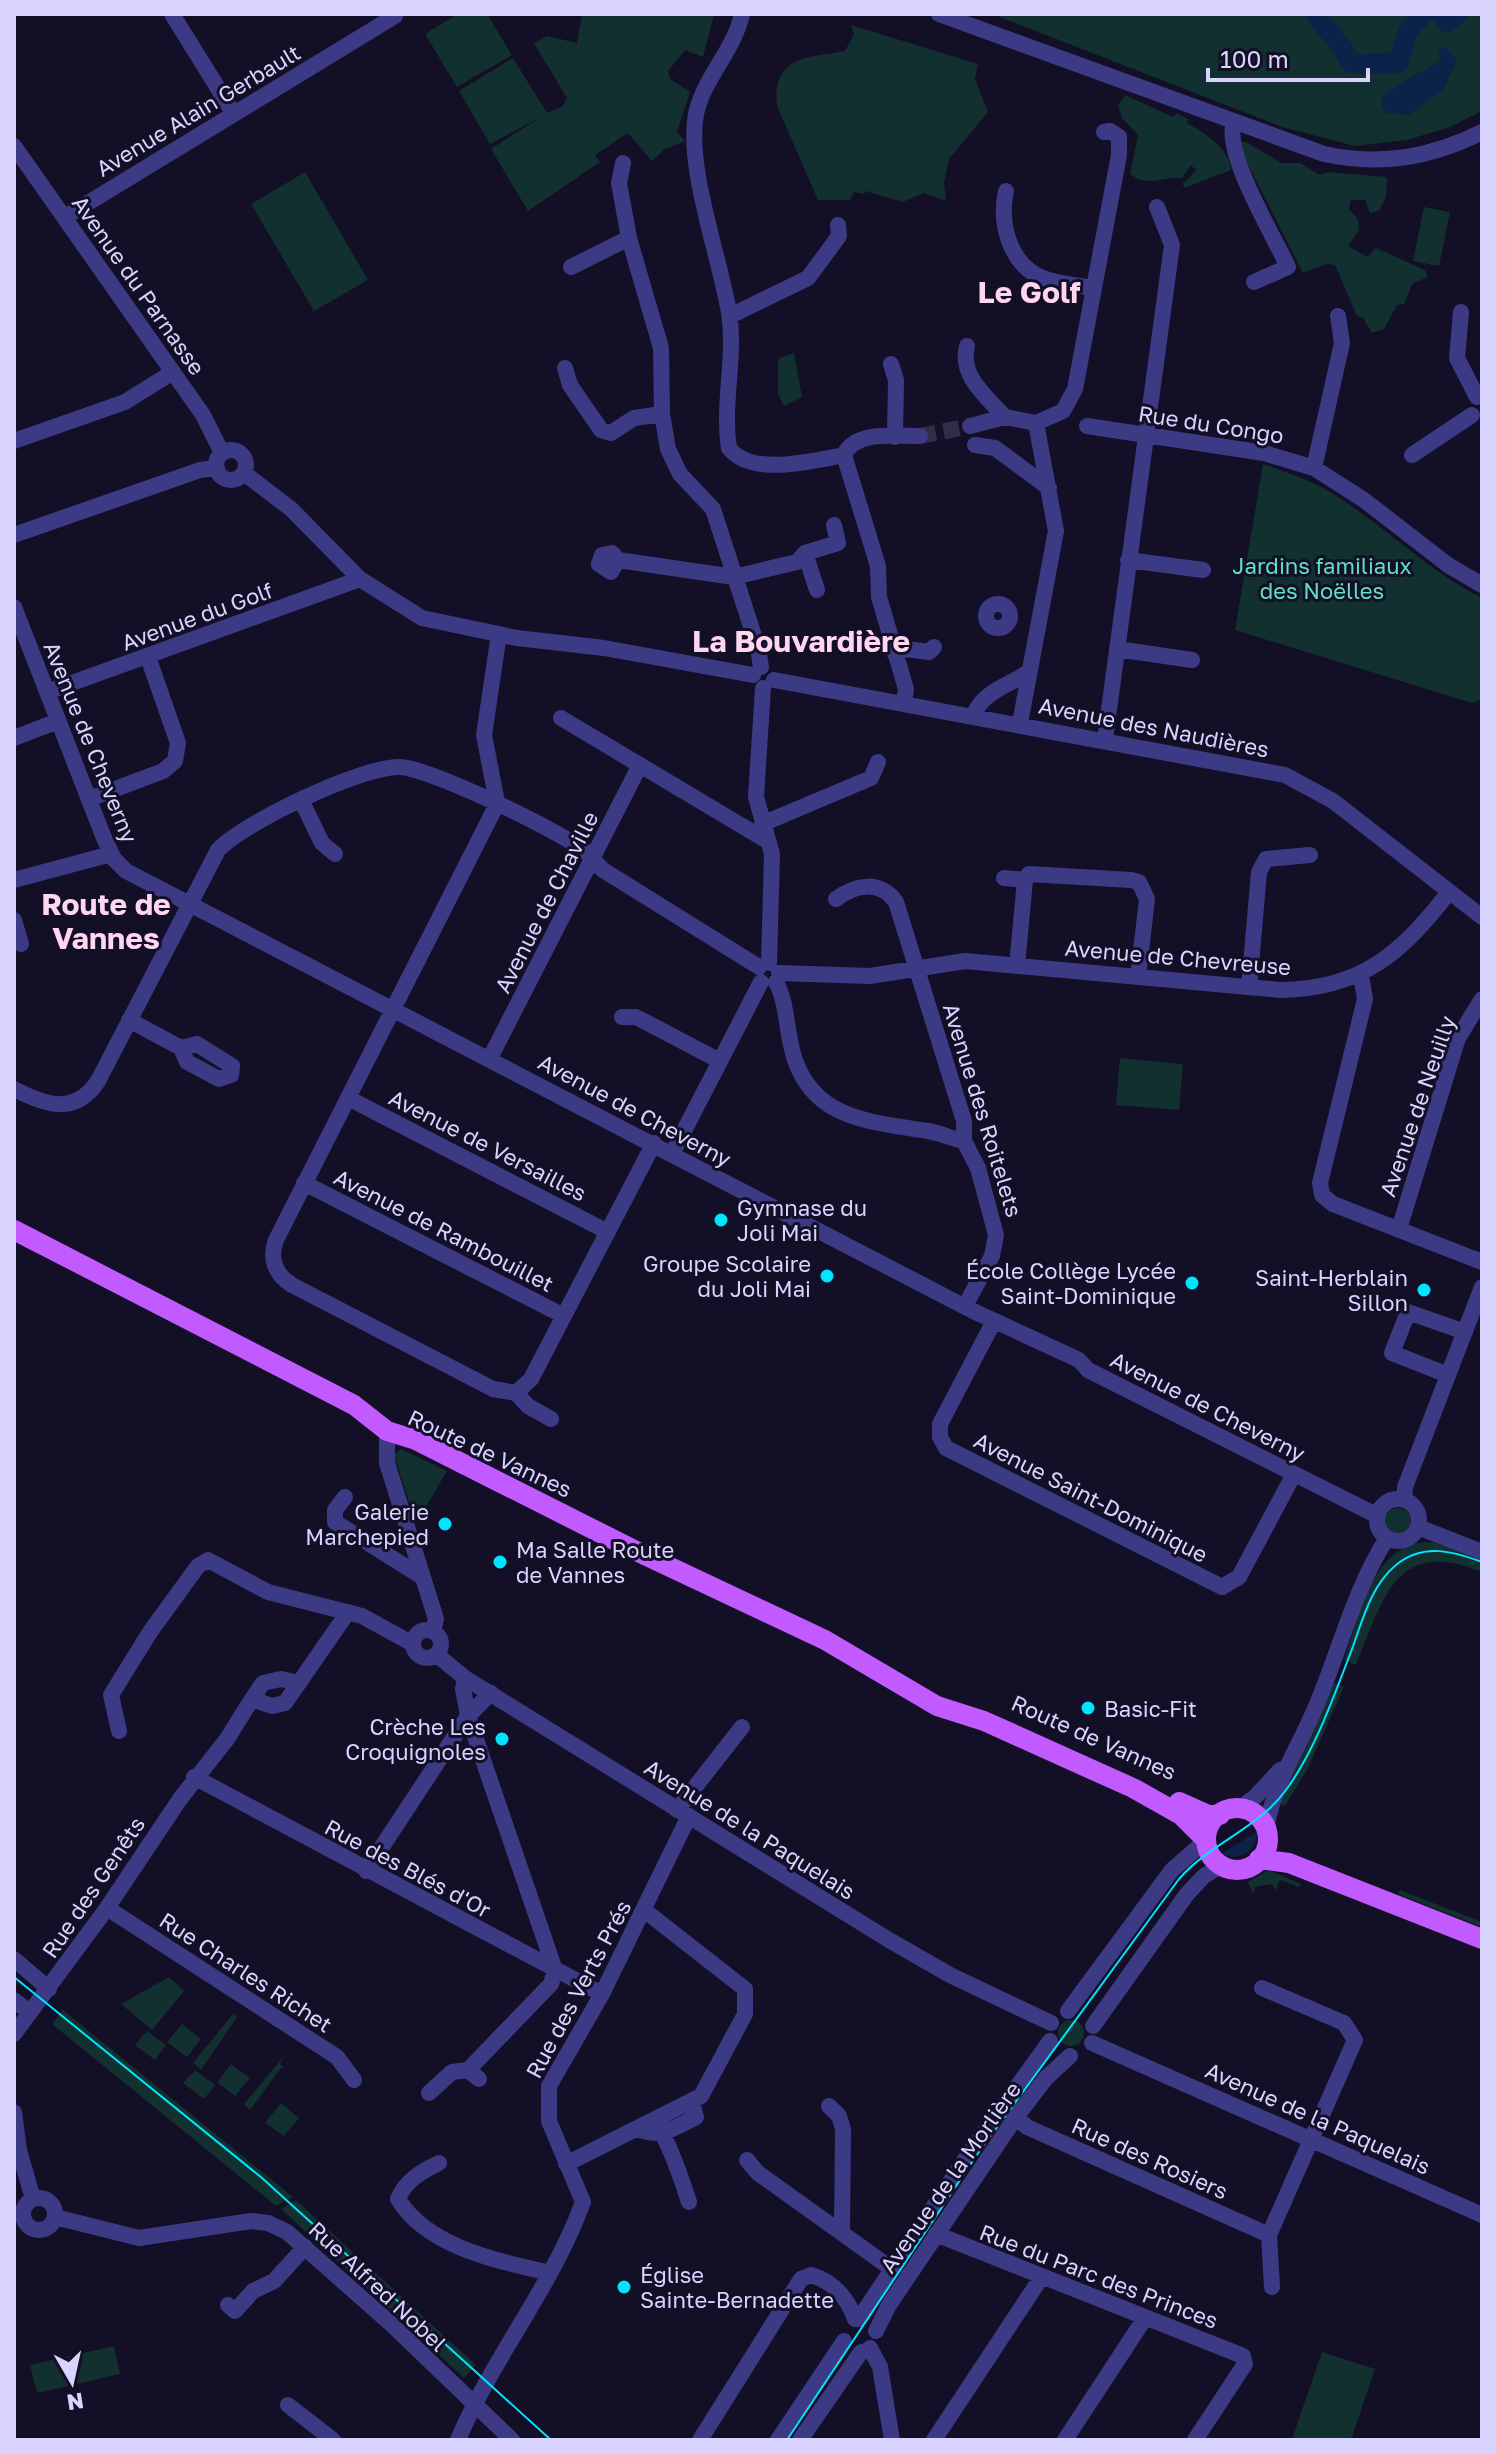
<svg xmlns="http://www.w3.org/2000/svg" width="1496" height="2454" font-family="'Golos Text',sans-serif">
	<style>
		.green { fill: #12302f }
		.water { fill: #0c2248 }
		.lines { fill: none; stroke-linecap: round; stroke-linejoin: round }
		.river { stroke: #0c2248; stroke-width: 20 }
		.minor-tunnel { stroke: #312d47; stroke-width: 16; stroke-dasharray: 16 8; stroke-linecap: butt }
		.minor { stroke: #3d3a85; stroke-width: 16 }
		.major { stroke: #c25bff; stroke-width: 20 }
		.tram { stroke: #00e5ff; stroke-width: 2 }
		.poi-dot { fill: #00e5ff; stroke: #130f26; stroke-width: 3 }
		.labels { text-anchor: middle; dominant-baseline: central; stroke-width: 6; stroke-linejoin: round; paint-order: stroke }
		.street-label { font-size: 22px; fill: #d9d4ff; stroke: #130f26 }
		.park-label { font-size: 22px; fill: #5fe0c0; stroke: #130f26 }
		.poi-label { font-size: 22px; fill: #d9d4ff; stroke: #130f26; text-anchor: end }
		.district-label { font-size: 30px; font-weight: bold; fill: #ffd6f0; stroke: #130f26 }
	</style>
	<rect width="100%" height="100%" fill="#130f26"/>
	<path class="green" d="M458 14H487L512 55 457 87 425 34Z
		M582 14H714L703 57 685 50 668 71 670 79 690 92 677 132 685 141 665 149 652 161 628 133 595 155 600 162 528 211 491 149 541 117 490 144 459 91 513 58 547 113 562 107 567 98 534 43 547 36 577 43 568 97Z
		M992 14H1482V111L1450 127 1407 140 1355 146 1282 127Z
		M851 25 978 64 975 79 988 112 949 159 944 183 946 201 924 193 903 202 865 191 864 194 854 192 850 200H818L777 106C772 55 808 58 845 51L854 34Z
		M1125 95 1173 117 1176 113 1188 119 1187 123C1205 133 1229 148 1231 170L1184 188 1183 184 1196 170 1191 165 1182 178C1163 176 1147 188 1130 174L1138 135 1122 118 1118 106Z
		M1241 142H1246L1281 163H1300L1320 175 1328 172 1387 177 1386 197 1379 211 1370 213 1365 200H1351L1349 209 1358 219 1359 231 1348 246 1367 257 1376 248 1425 270 1428 277 1413 283 1404 304 1397 305 1384 329 1372 333 1363 318 1357 316 1335 265 1327 264 1303 273 1240 149Z
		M305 172 368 280 314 311 251 204Z
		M1424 207 1450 212 1439 266 1413 261Z
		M794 353 802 397 784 406 778 394V359Z
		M1263 464C1291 474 1317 482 1341 499 1389 530 1430 572 1482 598V699L1472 703 1235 630Z
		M1120 1058 1183 1064 1179 1110 1116 1105Z
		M401 1449 447 1471 416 1523 394 1455Z
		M1385 1521a13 13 0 1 1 26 0a13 13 0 1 1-26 0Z
		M1432 1542 1482 1557V1572C1395 1537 1384 1598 1356 1665L1344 1660C1361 1614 1372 1541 1432 1542Z
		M1334 1683 1344 1687 1308 1768 1285 1806 1277 1802Z
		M1268 1870 1301 1884 1299 1887 1280 1880 1276 1890 1271 1884 1255 1887 1253 1894 1248 1882Z
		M1400 1890 1482 1922V1927L1398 1894Z
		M169 1977 184 1991 152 2030 121 2004Z
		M63 2010 293 2197 276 2206 52 2024Z
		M233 2014 237 2017 201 2070 193 2063Z
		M1058 2033a13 13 0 1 1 26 0a13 13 0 1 1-26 0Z
		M182 2024 201 2039 187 2057 167 2042Z
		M147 2031 166 2045 155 2060 135 2045Z
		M284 2056 280 2064 285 2068H281L250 2110 244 2104Z
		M231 2064 250 2078 235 2096 217 2082Z
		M195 2070 215 2085 204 2099 183 2083Z
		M281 2103 299 2118 284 2136 265 2123Z
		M296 2200 476 2365 464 2378 281 2209Z
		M114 2346 120 2374 37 2393 30 2365Z
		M1322 2352 1375 2369 1351 2440 1292 2439Z"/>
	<path class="water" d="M1446 47 1457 60 1443 90 1409 115 1385 113 1381 102 1383 94 1439 61V50Z
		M1258 1831C1257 1851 1239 1862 1221 1854Z"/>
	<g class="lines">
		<path class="river" d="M1315 14 1344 50 1350 63C1366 65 1381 62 1398 64L1408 31 1423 14
			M1441 14 1446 22 1458 14"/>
		<path class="minor-tunnel" d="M920 436 970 426"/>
		<path class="minor" d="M172 14 234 114
			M742 14C734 51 704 77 696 114 686 168 720 257 729 313 736 357 722 404 729 448 751 477 811 461 844 455 855 430 896 436 920 436
			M939 14 1324 154C1381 166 1430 158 1482 132
			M1234 122C1223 153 1274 236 1288 267L1254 282
			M14 146 203 415 222 453
			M623 163 619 183 629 238 661 348 662 414 668 449 680 474 713 509 758 648 761 667
			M1006 191C999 222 1009 265 1043 278 1058 284 1077 285 1093 288
			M65 217 395 16
			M571 267 629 238
			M1461 312 1457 358 1477 397
			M730 316 808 278 839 236 838 225
			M967 346C959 376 987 397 1005 417
			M891 364 896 380 895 437
			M565 368 570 385 601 430 611 433 634 418 662 414
			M970 426 1005 417 1036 423
			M1087 426 1264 453 1314 468 1364 500 1448 565 1482 585
			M14 441 125 402 173 372
			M975 445 995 448 1049 488
			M216 465a15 15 0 1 1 30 0a15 15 0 1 1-30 0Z
			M844 455 878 566 879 597 906 689 904 702
			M1412 455 1472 415
			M1314 468 1342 343 1338 316
			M244 473 291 509 360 579 422 618 517 638 604 648 753 675
			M14 535 200 470 217 468
			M805 553 817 590
			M618 560 611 572 599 564 602 555 612 553 618 560 734 577 797 562 805 553 838 543 834 525
			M1128 560 1203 570
			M986 616a12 12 0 1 1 24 0a12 12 0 1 1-24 0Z
			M14 607 104 838 114 859 126 871 971 1310 1079 1360 1088 1370 1378 1516
			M499 634 484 735 496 797 494 810 276 1240C269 1258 275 1275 292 1285L493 1389 516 1393 531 1379 654 1143
			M1117 649 1192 660
			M895 654 906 649 929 652 934 647
			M774 680 1285 775 1333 801 1482 917
			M763 688 756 797 772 854 769 963
			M47 692 360 579
			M974 715C981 693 1009 685 1027 673
			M561 718 769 842
			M1020 723 1056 531 1036 423 1063 411 1075 389 1119 155V137L1110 131 1104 132
			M14 738 58 721
			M1105 739 1172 245 1157 207
			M89 799 163 771 175 761 178 743 148 657
			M302 802 322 843 335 854
			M762 824 871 778 878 762
			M1004 878 1025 880
			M14 880 111 854
			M836 899C856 884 880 880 896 902L964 1121V1141L978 1168 996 1235 992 1256 965 1306
			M14 920 21 944
			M1017 966 1025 880 1029 874 1131 880 1139 882 1147 899 1138 977
			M779 973 870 976 965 961 1280 990C1361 989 1401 954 1449 892
			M1361 975 1365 999 1320 1183 1322 1195 1333 1204 1482 1262
			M776 982C788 1004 786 1035 795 1060 816 1121 874 1122 928 1131 941 1133 952 1139 964 1141
			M1249 987 1259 872 1266 859 1310 855
			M622 1017H636L720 1061
			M129 1020 181 1048 187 1062 219 1079 231 1075 232 1066 197 1044 181 1048
			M490 1058 640 765
			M14 1089C45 1105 75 1116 98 1081L218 850C245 822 360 767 399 767 428 767 562 832 586 852 592 857 597 864 603 870L759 967
			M348 1098 608 1232
			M673 1152 761 982
			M304 1183 564 1316
			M1399 1229 1458 1038 1482 999
			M994 1321 940 1424V1437L946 1448 1222 1587 1239 1577 1294 1474
			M1448 1375 1392 1353 1408 1312 1465 1332
			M516 1393 528 1406 551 1419
			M387 1431V1463L436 1619 433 1631
			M345 1497 335 1510V1522L422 1577
			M1377 1520a21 21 0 1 1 42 0a21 21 0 1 1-42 0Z
			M1404 1500 1405 1487 1482 1287
			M1418 1527 1482 1552
			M413 1644a14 14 0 1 1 28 0a14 14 0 1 1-28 0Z
			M437 1655 465 1678 889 1940 950 1975 1051 2023
			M465 1678 463 1689 468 1716 555 1970 551 1984 468 2070 479 2079
			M299 1683 281 1679 263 1683 252 1699 272 1706 285 1703 348 1612
			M119 1731 111 1695 150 1632 198 1566 208 1560 268 1592 362 1616 413 1644
			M194 1777 602 1994
			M1239 1809 1256 1796 1280 1770
			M677 1810 742 1727
			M1267 1824C1276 1780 1300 1745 1317 1704 1340 1649 1355 1588 1387 1538
			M366 1871 468 1716 491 1693
			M107 1908 337 2057 354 2080
			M14 1959 49 1989
			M1262 1988 1344 2023 1355 2040 1269 2235 1272 2287
			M14 2000 29 2012
			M1068 2011 1172 1870 1204 1842
			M1093 2026 1187 1894 1204 1876 1219 1867
			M14 2034 107 1908 180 1799 227 1739 252 1699
			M1092 2043 1482 2215
			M429 2093 452 2072 468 2070
			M829 2106 839 2116 843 2129 842 2233
			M14 2112 19 2150 33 2199
			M1016 2117 1027 2127 1269 2235
			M639 2129C660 2139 676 2127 696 2117L692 2102
			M662 2133C674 2156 681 2177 689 2202
			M747 2160 758 2173 892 2269
			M439 2163C422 2171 405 2181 398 2199 428 2248 499 2261 550 2273
			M566 2164 701 2096 745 2014V1989L644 1910
			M23 2214a16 16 0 1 1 32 0a16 16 0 1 1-32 0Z
			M55 2217 139 2238 251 2221 268 2223 287 2232 390 2323 512 2440
			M936 2234 1243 2356 1245 2364 1195 2440
			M228 2305 235 2311 253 2291 274 2281 305 2247
			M859 2319 970 2152 1050 2041
			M876 2331 889 2305 1016 2117 1046 2078 1070 2056
			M870 2348 880 2367 892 2440
			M288 2405 333 2440
			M458 2440C493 2357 552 2287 583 2202L549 2121V2086L602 1994 689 1816
			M700 2440 801 2279 811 2275C834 2282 847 2297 855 2319
			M778 2440 844 2341
			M800 2440 861 2352
			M934 2440 1041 2278
			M1065 2440 1145 2318"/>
		<path class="major" d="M14 1230 354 1405 387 1431 416 1440 634 1550 825 1640 937 1706 984 1721 1133 1788 1181 1815 1204 1838
			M1179 1802 1208 1815H1220
			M1206 1839a31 31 0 1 1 62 0a31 31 0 1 1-62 0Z
			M1259 1859 1289 1863 1482 1939"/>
		<path class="tram" d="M14 1977 262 2178 551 2440
			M787 2440 976 2156 1179 1879C1210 1843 1258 1829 1286 1790 1314 1752 1332 1701 1349 1657 1361 1627 1369 1587 1396 1565 1423 1543 1452 1551 1482 1562"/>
	</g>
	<g class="poi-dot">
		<circle cx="721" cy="1220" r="8"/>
		<circle cx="827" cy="1276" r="8"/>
		<circle cx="1192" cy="1283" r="8"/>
		<circle cx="1424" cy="1290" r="8"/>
		<circle cx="445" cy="1524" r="8"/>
		<circle cx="500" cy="1562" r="8"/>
		<circle cx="1088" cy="1708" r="8"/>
		<circle cx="502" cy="1739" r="8"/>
		<circle cx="624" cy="2287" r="8"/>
	</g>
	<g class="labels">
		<g class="street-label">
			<text transform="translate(198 110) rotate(-31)">Avenue Alain Gerbault</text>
			<text transform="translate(139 285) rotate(55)">Avenue du Parnasse</text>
			<text transform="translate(1211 424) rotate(9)">Rue du Congo</text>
			<text transform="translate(197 616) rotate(-20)">Avenue du Golf</text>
			<text transform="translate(1154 727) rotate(11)">Avenue des Naudières</text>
			<text transform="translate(91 742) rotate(68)">Avenue de Cheverny</text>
			<text transform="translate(546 902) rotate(-63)">Avenue de Chaville</text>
			<text transform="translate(1178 957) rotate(5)">Avenue de Chevreuse</text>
			<text transform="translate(1417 1106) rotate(-71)">Avenue de Neuilly</text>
			<text transform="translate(635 1110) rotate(28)">Avenue de Cheverny</text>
			<text transform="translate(983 1110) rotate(73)">Avenue des Roitelets</text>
			<text transform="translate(488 1145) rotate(27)">Avenue de Versailles</text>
			<text transform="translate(444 1230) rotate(27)">Avenue de Rambouillet</text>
			<text transform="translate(1208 1406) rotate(27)">Avenue de Cheverny</text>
			<text transform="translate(490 1453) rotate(25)">Route de Vannes</text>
			<text transform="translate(1091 1497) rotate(27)">Avenue Saint-Dominique</text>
			<text transform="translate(1094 1737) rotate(24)">Route de Vannes</text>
			<text transform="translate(750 1829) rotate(32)">Avenue de la Paquelais</text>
			<text transform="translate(408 1868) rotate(28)">Rue des Blés d'Or</text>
			<text transform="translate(93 1887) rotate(-56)">Rue des Genêts</text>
			<text transform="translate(246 1972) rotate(33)">Rue Charles Richet</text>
			<text transform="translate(578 1989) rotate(-62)">Rue des Verts Prés</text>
			<text transform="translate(1318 2118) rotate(24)">Avenue de la Paquelais</text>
			<text transform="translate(1150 2158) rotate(24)">Rue des Rosiers</text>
			<text transform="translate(950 2177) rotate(-55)">Avenue de la Morlière</text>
			<text transform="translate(1099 2276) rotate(21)">Rue du Parc des Princes</text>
			<text transform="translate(378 2286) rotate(43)">Rue Alfred Nobel</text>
		</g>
		<g class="park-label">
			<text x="1322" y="565">Jardins familiaux<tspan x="1322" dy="25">des Noëlles</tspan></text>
		</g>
		<g class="poi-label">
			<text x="737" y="1207" text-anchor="start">Gymnase du<tspan x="737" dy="25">Joli Mai</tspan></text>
			<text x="811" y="1263">Groupe Scolaire<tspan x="811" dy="25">du Joli Mai</tspan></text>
			<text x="1176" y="1270">École Collège Lycée<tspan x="1176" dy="25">Saint-Dominique</tspan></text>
			<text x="1408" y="1277">Saint-Herblain<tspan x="1408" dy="25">Sillon</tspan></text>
			<text x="429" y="1511">Galerie<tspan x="429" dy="25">Marchepied</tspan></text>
			<text x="516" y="1549" text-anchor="start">Ma Salle Route<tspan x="516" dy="25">de Vannes</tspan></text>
			<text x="1104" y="1708" text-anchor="start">Basic-Fit</text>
			<text x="486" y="1726">Crèche Les<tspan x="486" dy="25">Croquignoles</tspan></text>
			<text x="640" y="2274" text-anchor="start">Église<tspan x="640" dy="25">Sainte-Bernadette</tspan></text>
		</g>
		<g class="district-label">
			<text x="1029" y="292">Le Golf</text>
			<text x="801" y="641">La Bouvardière</text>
			<text x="106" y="904">Route de<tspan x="106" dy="34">Vannes</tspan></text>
		</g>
	</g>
	<rect width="1496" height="2454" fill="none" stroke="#d9d4ff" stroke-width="32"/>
	<g transform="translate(72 2382) rotate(171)" stroke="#130f26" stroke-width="6" paint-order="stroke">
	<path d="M0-6L14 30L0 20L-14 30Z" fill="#d9d4ff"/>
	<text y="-12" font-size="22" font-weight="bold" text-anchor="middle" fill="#d9d4ff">N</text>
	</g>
	<path d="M1208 68v12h160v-12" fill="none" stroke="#d9d4ff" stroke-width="4"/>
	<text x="1220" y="68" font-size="24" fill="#d9d4ff" stroke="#130f26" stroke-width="6" paint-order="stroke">100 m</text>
</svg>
